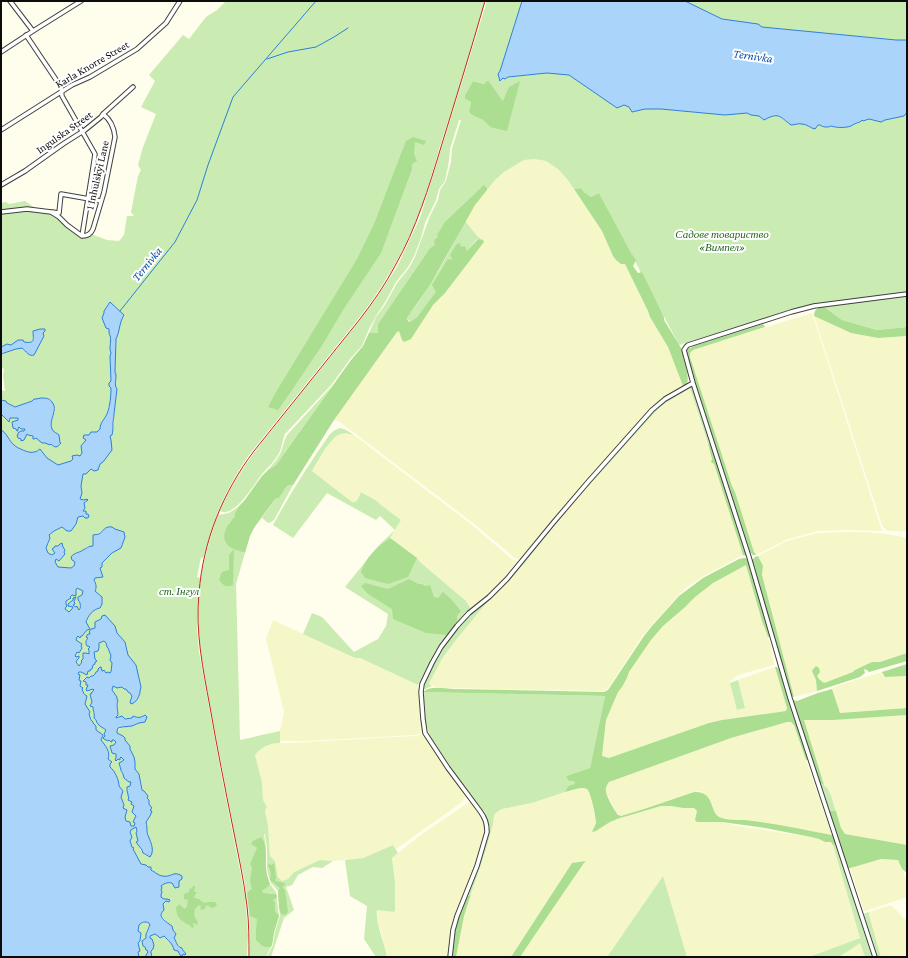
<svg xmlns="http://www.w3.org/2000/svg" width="908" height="958" font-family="'Crimson Pro',serif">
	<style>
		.farmland { fill: #f6f7c9 }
		.green { fill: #caecb2; fill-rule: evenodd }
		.forest { fill: #abde90 }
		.water { fill: #abd4fb; stroke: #2d80d7; fill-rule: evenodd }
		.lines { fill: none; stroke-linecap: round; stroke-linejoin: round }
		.stream { stroke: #2d80d7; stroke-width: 1 }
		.minor-casing { stroke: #3f3f3f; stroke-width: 5.5 }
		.minor { stroke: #fff; stroke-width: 3.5 }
		.rail { stroke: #c6251a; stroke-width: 1 }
		.labels { text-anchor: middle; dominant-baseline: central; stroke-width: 4; stroke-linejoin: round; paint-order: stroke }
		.street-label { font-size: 11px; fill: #0c0c0c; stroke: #fff }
		.park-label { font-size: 11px; font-style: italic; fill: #206818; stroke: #fff }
		.water-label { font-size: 12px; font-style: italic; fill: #0d52a7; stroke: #fff }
	</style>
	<rect width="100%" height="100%" fill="#fffdeb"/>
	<path class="farmland" d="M534 159 546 161 558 169 567 179 602 231 613 256 621 264H625L648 311 650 317 668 347 683 386 664 397 651 408 587 481 522 559H519L515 558 473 523 340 422 334 420 397 332 399 331 411 339 433 305 445 293 484 242 483 240 478 238 465 221 475 205 495 180 504 172 524 160Z
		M812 313 882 531 844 530 818 531 788 539 756 555 754 552 735 492 732 486 690 357V353L693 350Z
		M814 316 851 333 878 338 907 336V531H888L883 527 881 522Z
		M690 388 712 459 711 462 714 464 743 555 702 577 686 588 678 596 643 635 613 681 607 689 604 691 443 688 432 686 430 685 429 683 437 667 456 640 483 607 524 564 555 524 590 484 658 409 666 402Z
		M341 434H347L354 435 472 525 513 560 520 563 506 578 488 596 471 609 465 601 421 563 417 558 390 538 401 520 381 505 377 501 362 492 358 499 355 502H352L312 471V469L331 441 337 436Z
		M844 532H864L887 534 907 538V653L880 662H872L855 670 853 672 824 683 812 671 816 680 817 691 794 697 762 575 763 566 758 556 787 541 818 533Z
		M746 564 762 621 771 646 774 665 738 675 730 681V683L745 707 738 680 775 667 788 708 786 711 722 720 609 758 602 757 606 720 618 692 622 687 627 678 629 672 651 640 663 626 684 608 700 592 713 583Z
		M273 620 355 658H360L418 685 424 732 415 735 306 741H280V731L284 712 266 639Z
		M882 672 885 677 907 676V708L840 713 832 689 834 687Z
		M907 715V845L845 834 841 828 830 792 824 785 804 720H833Z
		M787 722H791L794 725 832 835 752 821 721 818 716 816 709 798 700 791 693 792 644 809 621 816 618 815 616 812 606 792V787L609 782 731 738Z
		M424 734 463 790 465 798 462 802 396 849 393 845 363 858 333 861 320 860 294 872 288 879 282 881 278 877 275 861 270 856 268 825 265 811 267 807 263 800 262 782 255 755 256 753 264 747 271 744 278 743H290L415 736Z
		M583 788H586L589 791 591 796 596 824 592 831H596L610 822 614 820 661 806H671L683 808H694L696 809 697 813 736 826 811 837 819 839 825 842H831L833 845 860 938 809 957H687L663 876 607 957H520L547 917 585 862 572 863 511 957H456L464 916 486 850 493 824 494 815 497 812 502 809 532 803 565 792Z
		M469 802H472L484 818 487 832 449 957H387L386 949 376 917 377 910 394 912 395 910V883L392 858 418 837Z
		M881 859 898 860 907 881V897L865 911H864L850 868Z
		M891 905 907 921V957H881L869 915V912Z
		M859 943 861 944 865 957H839Z"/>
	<path class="green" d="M226 1H485C471 50 456 98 440 146 432 174 424 203 412 230 398 262 380 291 359 318L249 455C238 471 228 488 220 507 213 523 209 541 203 558L201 557 197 577 200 578 197 609V629L199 652 222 778 245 896 248 934 247 957H152L151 953 150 936 155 934 161 938 164 936C168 940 173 943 174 950L178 951 179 954H186L179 945 176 944 174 938 175 932C170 927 166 921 161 916L164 907 163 904 168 901 161 897V886L164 883H172L173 873C171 875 169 876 167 877 159 879 149 866 141 864L129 841 131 830 136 826 138 841 136 842C139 847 142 852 146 856L149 835 147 831 146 822 150 816 149 800 142 791 139 774 135 769V762L131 751 123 736 117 733V731C125 723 137 730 141 718 133 718 125 719 116 718V717C118 705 119 700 112 690L113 686C122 687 127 687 132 696L129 701 140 691V681L138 678 136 665 128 655 125 642 117 633 101 619 95 622V628L88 637V646L90 647 89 654H87L83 656 82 662 79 666 76 662 77 657 75 656 77 652H80L81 650 79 642 76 640 77 637 82 636 86 631 90 629 86 622C89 616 93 609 100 608L102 604V597L95 591 94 581 95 578H101C100 575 99 571 100 568 102 559 114 552 121 548L124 532 115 529H104L99 533 93 535V546H88L83 550 75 553C75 558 76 564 71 568L58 567 55 562 56 559 59 561 65 554 62 545 55 553 52 555 48 553 46 548 49 543V535L54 531 62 527 67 531 76 524 78 517 83 516 86 514 83 511 84 503 86 502V499L85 500 80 499 82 493 81 486 83 474 103 462 108 455 110 436 112 435C113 430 115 419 114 415L116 374 115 372 116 339C119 331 119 323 124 315L110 302 106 308 111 338 110 350 111 353 110 356 111 388V398L106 415 100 426V429L97 433 89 435 81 446 82 453 80 457 72 456 73 459 71 461 58 465 47 458 40 449C38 450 36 452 34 452 30 454 17 448 14 445 9 441 7 433 1 430V414H2L5 419 9 422 10 418H18L19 420 12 422 14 427 25 429 24 431 18 433 17 436 18 438 22 439V441L27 434 33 435V437C37 438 41 441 46 443 51 444 55 443 60 443 60 434 53 435 52 428 50 421 55 415 55 409 55 406 53 403 51 401 43 393 24 404 15 407 12 406 4 400 1 400V390L5 391 3 376 4 369 2 368H1V354L16 349 22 348 30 355H34L44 336 33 334 34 338 33 341 29 343 24 342 11 345 7 344 1 347V203L6 202 9 204 25 201 35 208 51 212 82 235 91 234 107 240 119 241 124 235 127 216H134L131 212 138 176 141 170 138 165 143 147 156 114 141 107 155 81 149 75 183 35 189 39 206 17 217 10Z
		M487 1H522L500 71 498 74 503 78 547 73 569 75 617 108 624 105 629 107 632 112 645 109H661L725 115 747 113 751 115 759 116 763 120C767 119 770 115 774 115 781 115 783 120 788 123 792 126 795 124 800 123 804 123 808 126 812 128L820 125 824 126H831L836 128 850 126 862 120 864 121 869 119C878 123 895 118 904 116L907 112V292L814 304 790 310 679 345 599 193 591 197 584 192 581 188 574 189 567 179 558 169 546 161 534 159 524 160 504 172 495 180 487 190V188L439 237 436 245 430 248 378 324V333H369L376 317 385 305 397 283 409 268 415 257 430 216 438 200 440 190 446 181 451 162 452 149 461 120H459L450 149 449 161 445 181 439 189 436 200 425 223 421 238 414 256 408 267 396 282 384 304 376 316 369 329 362 346 350 359 332 384 285 434C282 441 282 449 278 455 274 462 267 468 262 474 255 483 234 519 220 511 235 475 260 445 284 415 309 383 335 352 360 320L375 300 397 267 420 218ZM488 80 503 101 490 127 483 120 472 115 469 112 471 102 465 99V95L473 81 484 84Z
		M685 1H907V40H896L762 27 758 24 722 19Z
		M465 221 478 237 483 240 477 239 467 251 452 258 437 292 417 317 410 322 407 318C430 288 448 255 465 221Z
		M907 296V327L877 330 842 320 823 306Z
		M333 385 276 465 267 471C272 465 278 459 281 452 283 446 284 441 287 435Z
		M691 386 692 387 711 443 708 444 690 388 667 402 658 409 590 484 555 524 524 564 483 607 456 640 442 659 429 683 430 685 432 686 423 690 422 686 437 654 458 627 467 617 508 580 523 563 554 524 653 411C664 401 677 391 691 386Z
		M340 428 346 430 354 435C349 434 345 433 341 434 330 437 319 460 313 469L312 471 352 502H355L358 499 361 492 377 501 381 505 401 520 390 538 417 558 421 563 466 601 471 609C447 630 432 657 418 685L360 658H355L303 634 312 613 322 617 354 652 378 639 386 626 388 614 345 587 379 545 395 530 380 516 376 520 327 493 293 538 273 525C290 494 309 464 330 434L335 430Z
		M293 485 274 520 271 522 268 523 262 518 275 499 279 498 287 486Z
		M241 505 235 513V516L229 523 230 547 245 553 236 584 240 740 280 731V743C270 743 261 747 255 755L262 782 263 800 267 807 265 811 268 825 270 856 275 861 278 877 282 881 288 879 294 872 320 860 333 861 322 868 313 867 298 875 292 885 286 887 294 910 284 918 271 957H267L273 945 275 932 280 916 278 891 271 883 268 874 267 868V847L265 834H264L266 848V868L267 875 270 884 276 892 279 916 274 932 272 945 266 957H250C250 937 250 917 247 897 244 871 236 845 232 819 225 785 219 750 212 715 205 674 195 633 199 592 202 566 209 540 218 515L229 513Z
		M78 588 84 591 83 594 78 597C80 602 82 606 79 610L77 607 74 606 73 605 75 604 74 600 68 604 73 607 72 609 69 612 65 609 66 601Z
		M104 641 106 643 107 647 108 648C111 655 114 667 110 673H106L105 671H102L101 669C96 671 95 676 89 678L87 677 83 679 88 685 86 690 93 689 91 697 92 702 90 705 93 707 94 716 102 728H103L107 730 104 734 105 736 104 737 109 740H114L116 743 111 749 112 751 116 754V760L121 757 124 760 121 763H119L121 773 132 781 131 786C124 792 131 799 134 806 135 809 136 813 136 816L133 822 135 823 134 826C125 824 125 815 123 808L124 805 121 797 119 786 110 767 106 746 101 740 103 735 96 730 89 714 90 712 85 704 87 696C81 691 79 681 78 674L79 672 88 671C94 665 95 660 94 652L99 646V643Z
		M738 680 745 708 737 710 730 683Z
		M423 692 605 696 590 768 566 776 575 783 574 784 568 786 565 792 532 803 502 809 497 812 494 815 493 824 486 850 471 894 467 897 465 898 488 826 485 817 470 796 462 783 430 736 424 719 423 693Z
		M820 783C831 787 832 800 836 811H829Z
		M837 844 874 957H865L860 943 839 957H809L860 938 833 845Z
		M393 845 398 853 392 858 395 883V910L394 912 377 910C375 924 385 942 387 957H376L364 939 367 906 350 896 345 860 363 858Z
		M663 876 687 957H607Z
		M869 912V915L881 957H877L863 916V914Z
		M146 922 149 923 150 925 147 930 146 938 142 941 143 946 145 947 148 952 145 957H139C138 952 140 948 137 943L140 941 138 931 139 925 141 923Z"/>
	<path class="forest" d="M488 80 503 101 509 87 520 81 507 131 490 127 483 120 472 115 469 112 471 102 465 99V95L473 81 484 84Z
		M413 137 426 141 424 145 415 142 414 154 417 161 412 164V169L381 253 343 310 323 344 290 393 278 410 268 407 276 392 357 259 374 224 406 141Z
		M484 185 487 188V190L475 205 430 285 407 318 408 321 410 322 417 317 436 292 432 285 446 262 448 259 451 260 452 258 450 255 456 245 460 243 461 247 465 246 467 251 478 239 483 240 484 242 445 293 433 305 411 339 404 342 402 340 399 331 397 332 334 420 293 485 287 486 279 498 275 499 254 528 250 536 245 553C241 551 234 550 230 547 218 538 227 525 235 516V513L239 506 244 501 262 476 267 471 276 465 351 360 363 346 369 333H378V324L430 248 435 245 434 240 438 237 437 235 445 222Z
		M581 188 584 192 591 197 599 193 631 253 636 260 633 266 638 273 642 272 664 317V320L681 348C683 358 690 376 687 384L683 386 668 347 650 317 648 311 625 264H621L616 260 613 256 602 231 574 189Z
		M823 306 842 320 877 330 907 327V336L878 338 851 333 814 316C814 310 817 308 823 306Z
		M763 324 765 327 693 350 690 353V357L732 486 735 492 754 552 756 555H753L750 552 686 355 687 350 693 346Z
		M711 443 747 556 743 555 714 464 711 462 712 459 708 444Z
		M390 538 417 558 408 577 388 584 365 578 361 572C366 557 377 547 390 538Z
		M233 550 234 551 233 585C226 588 222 585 219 579L222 572 229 570V555Z
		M758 556 763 566 762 575 794 697 791 696 752 560 755 557Z
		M744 558H746L749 560 770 637H768L762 621 746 565 713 583 695 597 684 608 663 626 651 640 629 672 627 678 622 687 618 692 606 720 602 756 609 758 709 723 722 720 786 711 787 708 775 667H777L780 671 809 759 806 760 794 725 791 722H787L731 738 609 782C607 785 605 788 606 791 606 796 615 811 618 815L621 816 644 809 694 792C717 791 708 815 722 818 732 821 743 819 753 821 779 824 806 830 832 835H835L837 844 833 845 831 842H825L819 839 811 837 765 828 722 822H697L695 820 697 811 694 808H683L671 806H661L617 819 610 822 596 831 592 832C593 829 595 826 596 823 596 818 591 792 587 789 582 786 571 791 565 792L568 786 574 784 575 783 573 781H569L566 776 590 768 605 696 423 692C432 685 444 689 454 689L604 692 608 690 644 636 652 626 679 596 703 578 739 559Z
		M409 579 418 584H422L425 586 430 585 434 597 438 598 443 592 451 599 461 611 457 616V624L448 635 426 633 393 619 392 609 368 594 361 586 365 583 388 589Z
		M907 653V661L869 672 867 670 864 669 865 673 860 677 817 691 816 680 812 671 814 668 816 666 819 668 820 672 817 676 819 679 824 683 853 672 855 670 872 662H880Z
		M907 664V676L885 677 882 672Z
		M832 689 840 713 907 708V715L833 720H804L824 785 820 783 792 700 797 701 818 693Z
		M829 811H836L841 828 845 834 907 845V873L902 869 898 860 881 859 847 869Z
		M261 837C268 845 265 858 266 868 266 874 268 879 270 884L266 888 262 891 263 893 271 894H276L277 896 276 898 273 900V901L275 902V911L279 916 274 932 272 945 270 947C259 947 263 945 256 940V931L257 919 250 916 247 893 250 890H252L250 881 252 867 250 864 257 848 251 844 253 841Z
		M586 861 584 863 547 917 520 957H511L572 863Z
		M274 863 276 878 275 881 285 883V885L282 887 285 890 288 912 285 915 281 914 279 908 278 891 280 888 270 880 271 873 268 865 269 864 271 865Z
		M194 885 195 887 194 892H197L195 895 194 898 199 899 204 903 208 902H215L217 905 213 908 210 907 208 905 206 906 205 908 203 910 200 909 201 906 199 905 195 909 194 915 198 923 196 925 194 923H193L194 927 192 928C190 924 188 925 184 922 178 919 176 913 176 907L178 906 179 904 185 909 187 906 188 900 184 899V894L189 892V889L192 888Z
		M471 894 464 916 456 957H452L455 930 458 917 465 898 467 897Z"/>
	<path class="water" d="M522 1H685L722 19 758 24 762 27 896 40H907V112L904 116 885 120 881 122 869 119 863 121 862 120 860 122C856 123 854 124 851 126 845 128 837 128 831 126 827 128 823 127 820 125H818L815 129C810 128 807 124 802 124 798 123 795 125 791 125 779 116 779 112 764 120L759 116 751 115 747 113 725 115 661 109H645L632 112 629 107 624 105 617 108 569 75 547 73 508 77 505 79 503 78 500 81 498 74 500 71Z
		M110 302 124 315C119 323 120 331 116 339L115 372C118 377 113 384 117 389L114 414C114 418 113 420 113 423 113 428 113 431 112 435L110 436 111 440 112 450 103 462 100 464 98 470 94 471 91 469 86 474H83L81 486 82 493 80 499 84 500 87 499 88 500 84 503 85 508 83 511H86V514H88L89 516 88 518H85L83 516 78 517 76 524 71 531H67L62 527 54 531 49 535 50 538 46 548 48 553 52 555 55 553 52 549 54 548 55 546H58L60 544 62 543 63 547 65 550 64 552 65 554 59 561 56 559 55 562 58 567 71 568 74 566 75 562 72 560 71 557C75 552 79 553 83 550 87 548 88 546 93 546V535C95 535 97 534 99 534 104 531 104 526 112 527L115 529 124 532 125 537 121 548 112 553 102 563V567L100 568 103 577 95 578 94 580C96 584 97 587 95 591L102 597V604L100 608C93 609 88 616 86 622L90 629 87 630 82 636H81L80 638 78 636 77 637 76 640 82 644 81 646 82 648 79 653 77 652 75 656 76 657 79 656V658L77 660 76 662 79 666 82 662 81 661 83 659V653H86L89 654V650L88 649 90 647 88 646H87C85 643 86 640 88 638L86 637 88 634H90V633L89 632 91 629 95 628V622L101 619 102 616 105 615 115 626 117 633 125 642 128 655 136 665 141 687 140 691V693C138 698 137 702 131 704L130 702 132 696 130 693 128 692 126 689H124L122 687 117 688 113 686 112 690 117 697V699L118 701C116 704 118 711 118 715L116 717V718L122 716 125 719 132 718 133 716C138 718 140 718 145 715L147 717 145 722 139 723 132 726 122 727 118 728 117 731V733L123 736 125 738V740L130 746V749L134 757 135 762V769L139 774 142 790 144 791 148 796 147 798 149 800V804L152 808 150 810 152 811 150 816 146 822C147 825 147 829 147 832 149 840 156 849 150 857L143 853 142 850 136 842 138 841 136 833 137 831 136 827 131 830 130 832 132 837 130 841 132 847 134 848 133 849 141 864 146 865 148 867H151V870C155 872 159 876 163 876 171 878 173 870 182 876V879L179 881V887L175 888 172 883C168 882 165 883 161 886L162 888 161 890 162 892 161 895V897L164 899H167L170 900 169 902 166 901 163 904 164 910C163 911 161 913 161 915 161 919 169 924 172 926L173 930 176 934 174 938C177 942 176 946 182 948V949L186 954 185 955 183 954 182 956 180 955 178 951 174 950C173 944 168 940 164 936L160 938 158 936 155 934 150 936V938L152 939 154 945 153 949 151 951V953L152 957H145L148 952 147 950H146L145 947 143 946 142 941 146 938V934C148 931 148 928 150 925L149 923C145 921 142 922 139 925L138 931 141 933 140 941 138 943 140 951 138 952 139 957H1V430C7 433 9 441 14 445 17 448 30 454 34 452 37 452 38 450 40 449L47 458 58 465 71 461 73 459 72 456 77 455 80 456 82 453 81 446 86 440 83 438 84 435H89L91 432H97L100 429C100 423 104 420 107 414 110 406 111 397 111 388L109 386V383L111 381 110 356 111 353C108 346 113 341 109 333V329L106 328 102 318 104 313V311ZM77 588 83 591 82 595 78 597V600C81 603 81 608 79 610L78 609 77 606 76 607 74 606 73 605 75 604 74 601 76 597 73 598V600L68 604V606L73 607 72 609 69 612 65 609 66 607 67 606 66 604V601L71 598 70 597 72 595 76 596V590ZM104 641 106 643 107 647 108 648 111 656 110 660 112 663 111 672 110 673 108 672 106 673 104 670 103 671H102L101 667H100L98 669V671L96 672 95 674 93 676H91L89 678 87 677 83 681 86 682V685H88L86 690 87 691 93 689 94 690 92 692V693L90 694 92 702 90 706 93 707C93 711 95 714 94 718 97 720 96 722 98 724 100 727 104 728 106 730L104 734 105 736 103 738 104 739 108 741 109 740 111 742H112V740H114L116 742 114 745 110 746 112 753 116 754V758L115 760 116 761 118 759 120 760V758L121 757 124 760 121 762 119 763 121 770V771L123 774 124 778 129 782H131L130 786 127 787V791L128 794V796L129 797 128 800 132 802 131 804 134 806 132 812 136 816 133 822 135 823 134 826H131L130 822 126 821 125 817 127 810 123 808 124 805 121 797 123 791 119 786C119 780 115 771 110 767V764L112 762 108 759C111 752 105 745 101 740L103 735 96 730V726L93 723V722L91 720 89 714 90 712 85 704 87 696C84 695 83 692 82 689L83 688 80 686 81 681 79 680 80 675 78 674 79 672H81L87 675 88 671H90L91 669H92L93 665 95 664V662L97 661 95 659 94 652 98 651 99 648V643Z
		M40 329H45V331L43 333 44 336 34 355C29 357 26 351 22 348L16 349 1 354V347L7 344 11 345 18 340H23L24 342C36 344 33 339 33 331Z
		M41 398C46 398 49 398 52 402 59 410 48 420 52 429 53 432 57 433 59 435L60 443H61C57 448 55 448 51 444L50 445 45 443H42L36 438 34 439H33V436L28 435 27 434 24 440 21 441V439L18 438 17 435H18V433L21 431H24L25 429H21L19 427 18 428V431H17L16 429 13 428 12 422 18 420V418H10L9 422 1 414V400L6 401 7 403 15 407 32 401 34 399H36Z"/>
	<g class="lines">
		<path class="stream" d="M267 59 288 52 316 47 334 37 348 28
			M120 311 175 242 197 200 208 165 233 97 316 1"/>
		<defs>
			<path id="minor" d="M10 1 33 31
				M26 35 59 84 61 87 62 96 95 154 94 161 82 236
				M1 52 33 31 81 1
				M1 130 72 85 90 77 137 49 166 23 180 1
				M1 185 25 171 63 144 85 130 101 117 103 114 133 87
				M1 212 27 209 51 212 59 217 67 225 82 236
				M52 212 59 213 61 194 101 201
				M82 236C88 236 91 234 93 229L104 192 115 137C114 127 111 120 103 114
				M450 957 453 930 457 916 477 866 487 832C487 823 485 818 480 811L448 768 425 733 423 719 421 692 422 684 432 663 441 647 457 626 469 613 489 597 507 579 553 523 588 482 652 410 665 399 693 383
				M875 957 790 698 749 557 693 383 684 350 686 347 688 345 791 312 814 306 907 294"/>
		</defs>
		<use href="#minor" class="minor-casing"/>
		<use href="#minor" class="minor"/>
		<path class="rail" d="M249 957C249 940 249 923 247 906 244 880 238 854 233 828 225 788 217 747 210 707 203 669 195 631 199 593 203 541 223 492 254 451L360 319C373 302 385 285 395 266 416 229 429 187 441 147 456 98 471 50 485 1"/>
	</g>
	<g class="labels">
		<g class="street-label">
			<text transform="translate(92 64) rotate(-30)">Karla Knorre Street</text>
			<text transform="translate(64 132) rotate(-35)">Ingulska Street</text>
			<text transform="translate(97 175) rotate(-77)">1 Inhulskyi Lane</text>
		</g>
		<g class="park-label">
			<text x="722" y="234">Садове товариство<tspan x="722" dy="13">«Вимпел»</tspan></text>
			<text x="179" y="591">ст. Інгул</text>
		</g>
		<g class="water-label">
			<text transform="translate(753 56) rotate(8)">Ternivka</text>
			<text transform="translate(147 264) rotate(-51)">Ternivka</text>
		</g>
	</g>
	<rect width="908" height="958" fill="none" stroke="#0c0c0c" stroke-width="4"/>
</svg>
